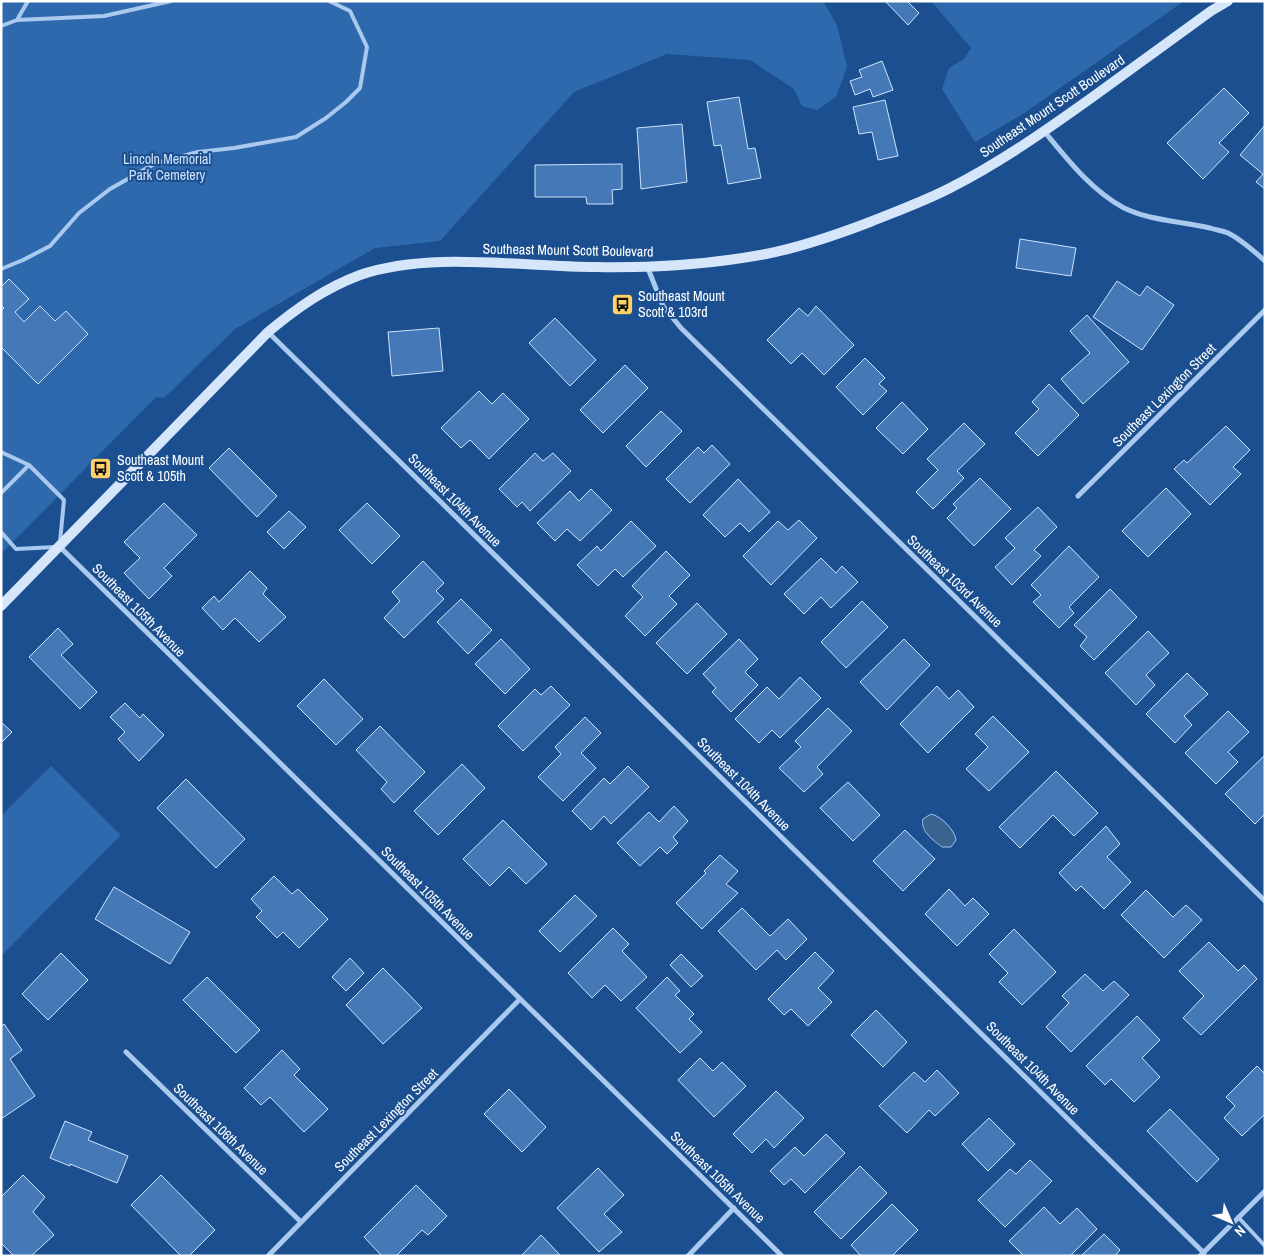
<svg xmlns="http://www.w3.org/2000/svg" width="1266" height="1257" font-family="'Archivo Narrow',sans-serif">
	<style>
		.green { fill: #2e69ad }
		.water { fill: #3c6290; stroke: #9cc4f0 }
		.building { fill: #4478b7; stroke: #cfe3fa }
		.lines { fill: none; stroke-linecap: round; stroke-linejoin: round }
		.lane { stroke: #a9c9ee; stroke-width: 4 }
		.street { stroke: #a9c9ee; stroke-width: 5 }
		.secondary { stroke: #d6e6fa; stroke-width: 10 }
		.labels { text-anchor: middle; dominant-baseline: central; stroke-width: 4; stroke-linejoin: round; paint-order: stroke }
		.street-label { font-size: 14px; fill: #fff; stroke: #1b4f8f }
		.park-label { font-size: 14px; fill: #cfe3fa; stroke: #1b4f8f }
		.poi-label { font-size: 14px; fill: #fff; stroke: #1b4f8f; text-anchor: start }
	</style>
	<rect width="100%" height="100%" fill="#1b4f8f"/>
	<path class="green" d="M1 1H823L837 25 847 67 836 97 817 110 802 106 794 89 750 60 667 54 574 92 440 241 375 248 235 329 164 398 156 397 1 554Z
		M931 1H1184L1026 112 975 142 942 89 949 68 964 59 971 48Z
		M51 766 121 835 1 956V816Z"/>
	<path class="water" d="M931 814C941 816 955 830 956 840L951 847H942C933 840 920 831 923 819Z"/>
	<path class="building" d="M885 1H907L919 13 908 25Z
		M882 61 893 90 873 97 870 89 855 95 850 81 862 77 859 70Z
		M1224 88 1249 113 1219 143 1229 152 1203 179 1167 143Z
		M739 97 748 149 755 148 761 178 728 184 721 145 714 146 707 102Z
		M885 100 898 156 878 160 872 132 859 134 853 107Z
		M682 124 687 182 641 189 637 128Z
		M1265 125V189L1256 182 1263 174 1240 155Z
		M622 164V189L612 190 613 204H587L586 197H535V165Z
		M1020 239 1076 248 1071 276 1016 268Z
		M9 279 29 299 15 312 24 322 40 306 55 321 66 311 88 334 38 384 1 347V311L4 308 1 305V287Z
		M1117 281 1140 296 1147 286 1174 305 1142 350 1093 317Z
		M816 306 854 345 824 375 802 353 791 364 767 340 799 308 808 316Z
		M1087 315 1129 362 1083 404 1061 379 1090 353 1070 331Z
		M555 318 596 360 570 386 529 343Z
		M439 328 443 371 392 376 388 332Z
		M865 358 885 378 879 384 887 391 863 415 836 387Z
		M625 365 648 388 603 433 580 410Z
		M1049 384 1079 415 1038 456 1015 433 1039 409 1032 402Z
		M479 391 492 404 503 393 529 419 489 459 470 440 461 448 441 428Z
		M902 402 928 429 903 454 876 428Z
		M661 411 682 431 646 467 626 446Z
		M964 423 985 444 957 471 964 478 933 509 916 492 938 470 927 459Z
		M1226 426 1250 450 1233 467 1241 474 1210 505 1174 469 1184 460 1187 463Z
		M712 445 730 464 690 503 666 479 698 447 704 453Z
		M229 448 277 496 257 517 209 468Z
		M535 453 543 461 553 453 571 471 530 511 522 502 517 507 499 489Z
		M980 478 1011 509 974 546 947 518 957 508 953 504Z
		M738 479 770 512 749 532 740 523 725 537 703 515Z
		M1166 488 1191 514 1148 557 1122 531Z
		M591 489 612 510 580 541 567 529 555 541 537 523 570 491 579 501Z
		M164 503 197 535 164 568 172 576 149 599 124 573 140 558 124 542Z
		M367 503 400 536 372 564 339 530Z
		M1038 507 1057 527 1034 550 1041 556 1012 585 995 567 1015 548 1005 538Z
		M289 511 306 527 284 549 267 532Z
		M799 520 817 538 771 585 743 556 778 521 788 530Z
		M631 521 656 546 623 577 615 569 598 586 577 565 597 546 601 551Z
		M1069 546 1099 577 1069 607 1074 613 1059 628 1033 602 1041 595 1031 585Z
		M666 551 690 575 669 596 677 604 645 636 625 616 643 597 632 586Z
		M821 558 836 573 842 566 858 582 831 608 821 597 804 614 784 594Z
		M423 561 444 583 436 591 444 599 404 638 384 618 400 601 392 592Z
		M250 571 267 588 263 594 286 617 259 642 235 618 223 630 202 608 214 596 219 602Z
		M1110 589 1137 617 1094 660 1080 646 1087 637 1074 625Z
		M461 599 492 630 468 654 437 622Z
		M862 601 888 627 846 668 821 642Z
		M697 603 727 634 687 674 656 643Z
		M58 628 73 644 61 655 97 692 80 709 29 657Z
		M1148 631 1169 653 1146 675 1155 685 1136 705 1105 673Z
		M501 639 530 669 505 694 475 664Z
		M739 639 758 659 745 672 758 685 731 712 712 692 716 688 703 674Z
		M904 639 930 665 887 710 860 682Z
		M1187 673 1208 694 1184 716 1192 725 1175 743 1146 714Z
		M800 677 821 698 780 738 772 730 759 743 735 719 767 687 779 699Z
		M324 679 363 719 336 745 297 706Z
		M551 686 570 705 523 751 498 726 535 689 541 695Z
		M937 686 949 699 958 690 974 707 928 753 900 724Z
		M125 703 140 718 143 714 164 735 139 761 118 739 125 732 110 717Z
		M828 708 852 731 817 767 823 774 804 792 779 768 801 747 795 741Z
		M1228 711 1249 732 1228 752 1238 762 1216 784 1185 753Z
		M993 716 1029 752 989 791 966 769 988 747 975 734Z
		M585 717 601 733 581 753 596 768 563 801 538 777 561 754 555 747Z
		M1 722 12 732 1 743Z
		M380 726 425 772 394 803 381 789 387 782 356 750Z
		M1265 755V814L1255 824 1225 794Z
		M462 764 485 788 438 835 414 811Z
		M628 766 649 787 611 824 604 816 591 830 572 811 604 778 610 784Z
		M1056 771 1098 813 1074 836 1053 815 1020 848 999 827Z
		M186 779 245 839 216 868 157 808Z
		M848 782 880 815 853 841 820 808Z
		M674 806 688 821 673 837 678 843 667 854 660 847 640 866 617 843 649 812 659 822Z
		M503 820 547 864 526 884 509 867 490 886 463 859Z
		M1106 826 1120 844 1107 857 1131 882 1104 909 1081 886 1076 891 1059 873Z
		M905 830 935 859 903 891 873 861Z
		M720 855 738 871 726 884 738 893 702 929 676 903 706 873 704 871Z
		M274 876 292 894 298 889 328 919 299 948 283 932 277 938 256 917 262 911 251 899Z
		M114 887 190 932 170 964 95 919Z
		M949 889 965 906 973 898 989 914 957 946 925 914Z
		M1146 890 1173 917 1186 905 1202 920 1164 958 1121 915Z
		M575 895 597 916 560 952 539 931Z
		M742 908 770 936 788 919 807 939 786 960 777 950 756 970 718 931Z
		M613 928 629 944 622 951 647 977 621 1001 605 985 592 998 568 973Z
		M1014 929 1056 972 1022 1005 999 982 1008 973 989 954Z
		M1209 942 1238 971 1244 965 1257 979 1201 1035 1183 1018 1204 996 1179 971Z
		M815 952 834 971 818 988 832 1002 808 1026 791 1009 784 1015 768 999Z
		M61 953 88 980 48 1020 22 994Z
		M681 954 703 976 691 987 670 965Z
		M350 958 364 973 346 991 332 977Z
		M383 968 422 1008 383 1044 346 1005Z
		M1085 974 1103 991 1114 981 1129 995 1071 1052 1046 1027 1069 1003 1062 996Z
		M207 977 260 1030 236 1053 183 1000Z
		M667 977 680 991 675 995 694 1014 689 1019 702 1032 680 1053 636 1008Z
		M876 1010 907 1042 883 1067 851 1035Z
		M1137 1016 1160 1040 1142 1058 1160 1077 1134 1102 1111 1079 1105 1085 1086 1066Z
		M4 1024 22 1050 10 1059 35 1096 1 1119V1027Z
		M282 1050 300 1069 294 1075 328 1109 304 1132 270 1097 261 1105 244 1088Z
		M700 1058 713 1071 722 1062 746 1086 714 1117 678 1080Z
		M1257 1066 1265 1074V1114L1242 1136 1224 1118 1235 1106 1226 1097Z
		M937 1070 959 1093 935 1116 929 1110 907 1133 879 1106 914 1072 925 1082Z
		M509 1089 546 1127 522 1152 484 1114Z
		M776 1091 804 1118 774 1148 766 1139 752 1153 733 1134Z
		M1170 1109 1219 1159 1197 1182 1147 1131Z
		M989 1118 1015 1144 988 1171 962 1144Z
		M65 1121 92 1132 88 1140 128 1156 117 1183 70 1164V1166L50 1158Z
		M826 1134 845 1153 805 1193 791 1179 784 1185 770 1171 795 1147 804 1156Z
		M1030 1160 1052 1181 1005 1227 978 1200 1010 1169 1016 1174Z
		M860 1166 887 1193 841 1239 814 1212Z
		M598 1168 624 1195 604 1214 622 1232 599 1252 557 1208Z
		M23 1175 45 1197 33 1212 54 1235 31 1256H14L1 1243V1197Z
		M161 1175 215 1230 189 1256H181L131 1205Z
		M416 1185 447 1216 428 1235 422 1230 396 1256H382L364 1237Z
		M892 1204 918 1230 892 1256H861L851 1245Z
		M1044 1207 1060 1224 1077 1208 1097 1229 1070 1256H1024L1009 1241Z
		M1104 1234 1120 1250 1115 1256H1081Z
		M541 1235 561 1256H521Z"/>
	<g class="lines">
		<path class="lane" d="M17 20 28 1
			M1 26 17 20 104 16 171 1
			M1 269 23 260 50 246 79 213 110 189 156 163 198 152 234 148 296 137 326 118 346 102 360 88 367 47 350 11 329 1
			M1 452 29 465 64 500 60 542
			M1 493 29 465
			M1 532 16 549 56 547
			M1238 1217 1265 1246"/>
		<path class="street" d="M1044 131C1068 160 1091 190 1124 208 1151 221 1181 221 1210 228 1216 230 1223 231 1228 233 1242 240 1254 251 1265 261
			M647 266 663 306 681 328 1265 901
			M268 332 1204 1253
			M1078 496 1265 310
			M59 546 782 1256
			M126 1052 301 1222
			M268 1256 520 999
			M688 1256 734 1208
			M1200 1256 1265 1191"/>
		<path class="secondary" d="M1 606 268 332C297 308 325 288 360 275 429 251 523 267 596 267 650 268 713 264 766 254 802 247 836 235 870 222 897 211 925 201 950 188 1001 162 1048 129 1094 96 1133 68 1172 39 1211 11L1228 1"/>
	</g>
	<defs>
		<symbol id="bus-square" viewBox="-11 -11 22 22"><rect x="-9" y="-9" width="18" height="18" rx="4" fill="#ffd166" stroke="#1b4f8f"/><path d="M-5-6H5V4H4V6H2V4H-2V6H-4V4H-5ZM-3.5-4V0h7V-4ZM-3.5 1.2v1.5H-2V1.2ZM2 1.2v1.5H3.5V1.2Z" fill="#111"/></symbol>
	</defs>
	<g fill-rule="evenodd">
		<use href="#bus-square" x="610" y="292" width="25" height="25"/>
		<use href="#bus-square" x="88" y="456" width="25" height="25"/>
	</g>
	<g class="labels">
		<g class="street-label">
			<text transform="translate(1052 106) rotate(-34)">Southeast Mount Scott Boulevard</text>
			<text transform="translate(568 250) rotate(1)">Southeast Mount Scott Boulevard</text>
			<text transform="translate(1164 395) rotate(-45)">Southeast Lexington Street</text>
			<text transform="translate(455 500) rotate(45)">Southeast 104th Avenue</text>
			<text transform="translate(955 581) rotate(44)">Southeast 103rd Avenue</text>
			<text transform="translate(139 610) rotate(45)">Southeast 105th Avenue</text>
			<text transform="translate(744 784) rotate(45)">Southeast 104th Avenue</text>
			<text transform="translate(428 893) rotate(45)">Southeast 105th Avenue</text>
			<text transform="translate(1033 1068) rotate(45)">Southeast 104th Avenue</text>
			<text transform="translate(386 1120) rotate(-45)">Southeast Lexington Street</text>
			<text transform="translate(221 1129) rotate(44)">Southeast 106th Avenue</text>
			<text transform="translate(718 1177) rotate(44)">Southeast 105th Avenue</text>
		</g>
		<g class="park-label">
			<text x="167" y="159">Lincoln Memorial<tspan x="167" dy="16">Park Cemetery</tspan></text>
		</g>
		<g class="poi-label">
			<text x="638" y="296">Southeast Mount<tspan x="638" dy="16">Scott &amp; 103rd</tspan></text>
			<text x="117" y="460">Southeast Mount<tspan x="117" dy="16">Scott &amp; 105th</tspan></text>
		</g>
	</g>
	<rect width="1266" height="1257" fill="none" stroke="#ffffff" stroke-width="5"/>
	<g transform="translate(1231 1222) rotate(135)" stroke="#1b4f8f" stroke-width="4" paint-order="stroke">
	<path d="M0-4L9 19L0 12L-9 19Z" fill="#ffffff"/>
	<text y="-8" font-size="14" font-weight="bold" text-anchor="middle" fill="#ffffff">N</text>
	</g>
</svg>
